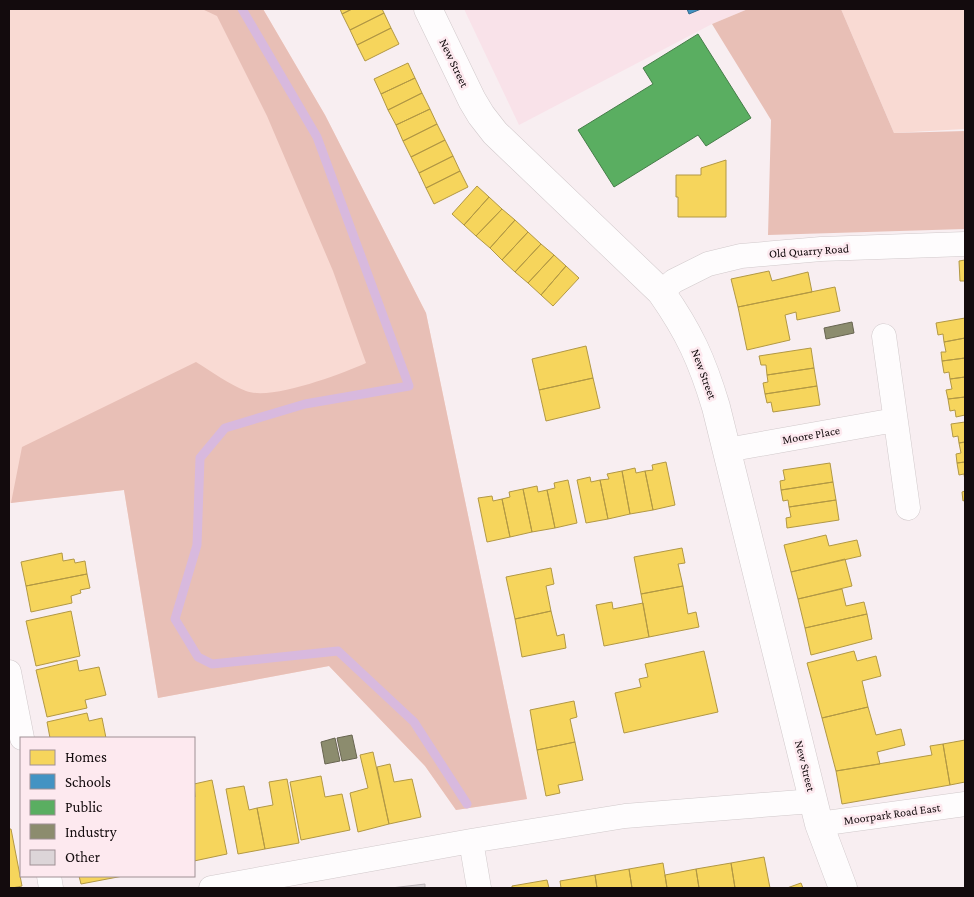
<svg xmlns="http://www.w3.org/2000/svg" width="974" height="897" font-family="'Crimson Pro',serif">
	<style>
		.built { fill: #f9e2e9 }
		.green { fill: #f9dad3 }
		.forest { fill: #e8bfb6 }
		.homes { fill: #f6d55c; stroke: #b29844 }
		.schools { fill: #4393c3; stroke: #356a8c }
		.public { fill: #5aae61; stroke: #457d48 }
		.industry { fill: #8c8c6e; stroke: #686551 }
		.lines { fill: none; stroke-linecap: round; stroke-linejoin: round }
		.stream { stroke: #d8b9de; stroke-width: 9 }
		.building { fill: #dcd5d8; stroke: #bfb6bb }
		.minor-casing { stroke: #d1c9cb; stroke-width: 25 }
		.tertiary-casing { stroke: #d1c9cb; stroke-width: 29 }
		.minor { stroke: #fefcfd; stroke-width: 24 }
		.tertiary { stroke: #fefcfd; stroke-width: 28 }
		.labels { text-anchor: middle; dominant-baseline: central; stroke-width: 5; stroke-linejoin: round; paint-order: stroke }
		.street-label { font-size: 12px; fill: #130b0d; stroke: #fde9ef }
	</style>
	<rect width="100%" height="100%" fill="#f8eef1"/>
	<path class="built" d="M464 9H748L712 24 519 125Z"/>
	<path class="green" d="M9 9H263L325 115 426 313 527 799 456 810 425 766 329 666 158 698 124 490 9 503Z
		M841 9H965V129L894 133Z"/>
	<path class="forest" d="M202 9H263L325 115 426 313 527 799 456 810 425 766 329 666 158 698 124 490 11 503 22 447 196 362C212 372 229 384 246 391 271 401 341 374 366 363L333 271 267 116 217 16Z
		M748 9H841L894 133 965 131V229L768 235 771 120 712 24Z"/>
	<path class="homes" d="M340 9H352L342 14Z
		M352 9H382L384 13 350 30 342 14Z
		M384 13 391 28 357 45 350 30Z
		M391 28 399 44 365 61 357 45Z
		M408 63 415 78 381 94 374 79Z
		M415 78 422 93 388 110 381 94Z
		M422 93 430 109 396 125 388 110Z
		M430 109 437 124 403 141 396 125Z
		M437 124 445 140 411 157 403 141Z
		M445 140 453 156 419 173 411 157Z
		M453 156 460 171 426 188 419 173Z
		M726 160V217H678V197H676V175H701V168Z
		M460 171 468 187 434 204 426 188Z
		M477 186 489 197 464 225 452 214Z
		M489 197 502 209 476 236 464 225Z
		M502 209 515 220 490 248 476 236Z
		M515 220 528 232 502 260 490 248Z
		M528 232 541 244 515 272 502 260Z
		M541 244 554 255 528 283 515 272Z
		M554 255 566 266 541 295 528 283Z
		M965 260V281H960L959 261Z
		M566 266 579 278 553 306 541 295Z
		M769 271 772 281 808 272 812 292 738 307 731 279Z
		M835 287 840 311 797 320 796 312 785 315 790 340 747 350 738 307Z
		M965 318V338L944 342 943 334 938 335 936 323Z
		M965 338V358L942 361 941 352H946L944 342Z
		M586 346 593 378 539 390 532 359Z
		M811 348 814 368 767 375 766 365H761L759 356Z
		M965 358V377L950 379 949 372 944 373 942 361Z
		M814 368 817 386 765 394 763 383 768 382 767 375Z
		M965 377V397L948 399 946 390 952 389 950 379Z
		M593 378 600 408 546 421 539 390Z
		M817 386 820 405 773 412 771 402 767 403 765 394Z
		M965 397V415L956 417 955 410 950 411 948 399Z
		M965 422V442L959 443 958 436 953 437 951 424Z
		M965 442V462L957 463 956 454 961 453 959 443Z
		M666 462 675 505 653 510 645 471 653 470 652 465Z
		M965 462V481L964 474 959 475 957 463Z
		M830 463 833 482 781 490 780 481 785 480 783 470Z
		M635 468 636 473 645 471 653 510 630 514 622 471Z
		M622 471 630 514 608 519 600 480 609 479 607 474Z
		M590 477 591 482 600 480 608 519 586 523 577 480Z
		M568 480 577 523 555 528 547 490 555 488 554 483Z
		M833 482 836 500 789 507 788 500 783 501 781 490Z
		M537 486 538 492 547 490 555 528 532 532 523 489Z
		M523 489 532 532 510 537 502 499 510 497 509 492Z
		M965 491V500L963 501 962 492Z
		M492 496 493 501 502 499 510 537 487 542 478 498Z
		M836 500 839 520 787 528 786 518 791 517 789 507Z
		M826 535 829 546 857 540 861 556 791 572 784 545Z
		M682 548 685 563 678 564 683 586 641 594 634 557Z
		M62 553 63 561 74 559 75 563 85 561 87 574 26 586 21 562Z
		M845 559 852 586 798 599 791 572Z
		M551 568 554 584 546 586 551 611 515 619 506 577Z
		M87 574 90 588 80 590 81 593 71 596 72 603 31 612 26 586Z
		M683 586 688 614 696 612 699 627 649 637 641 594Z
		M842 589 846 606 864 602 867 614 805 628 798 599Z
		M612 602 613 609 643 603 649 637 604 646 596 605Z
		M71 611 80 656 36 666 26 621Z
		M551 611 557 636 564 634 566 648 522 657 515 619Z
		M867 614 872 639 811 655 805 628Z
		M704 651 718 712 624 733 615 693 641 687 639 679 648 677 645 664Z
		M854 651 857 661 876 656 881 676 862 681 868 707 822 718 807 663Z
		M77 660 79 671 99 667 106 695 85 700 87 708 47 717 36 670Z
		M574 701 577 717 570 719 575 742 537 750 530 710Z
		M868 707 876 735 901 729 905 745 877 752 880 764 836 771 822 718Z
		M87 713 89 721 102 718 106 738H50L47 722Z
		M965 740V782L950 785 943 744Z
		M575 742 583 780 558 785 560 793 546 796 537 750Z
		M943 744 950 785 842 804 836 771 932 755 930 746Z
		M373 752 389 824 358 832 350 793 368 788 360 755Z
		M390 764 394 782 412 779 421 817 389 824 377 767Z
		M321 776 325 797 342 794 350 830 301 840 290 782Z
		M287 779 299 843 265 849 257 808 273 805 269 782Z
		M212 780 227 854 194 861V797H195L194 784Z
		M244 786 249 810 257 808 265 849 238 854 226 789Z
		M9 829H11L22 886 12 888H9Z
		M764 857 770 888H735L731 863Z
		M663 863 667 888H632L629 869Z
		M731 863 735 888H699L696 869Z
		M629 869 632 888H597L595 875Z
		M696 869 699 888H667L665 875Z
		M595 875 597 888H561L560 881Z
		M79 876H123L81 884Z
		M547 880 549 888H512V886Z
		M801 883 803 888H787Z"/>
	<path class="schools" d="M687 9H701L689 14Z"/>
	<path class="public" d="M698 34 751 118 706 146 698 135 614 187 578 130 653 84 643 68Z"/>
	<path class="industry" d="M852 322 854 333 826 339 824 328Z
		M352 735 357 758 342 761 337 738Z
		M335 738 340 761 325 764 321 742Z"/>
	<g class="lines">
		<path class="stream" d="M242 9 317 137 409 386 305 404 225 428 200 458 197 545 175 619 198 657 212 664 338 651 414 722 467 804"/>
	</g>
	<path class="building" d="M425 884V888H391Z"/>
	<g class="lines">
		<defs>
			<path id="minor" d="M661 292 674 281 708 264 741 256 821 249 965 244
				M884 336 908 508
				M727 450 895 420
				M9 672 22 738
				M819 824 965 804
				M471 841 479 888
				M49 876 51 888
				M211 888 471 841 625 816 813 801"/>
			<path id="tertiary" d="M428 9 472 100 481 115 495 133 661 292C689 332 702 360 716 407L819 824 843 888"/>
		</defs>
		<use href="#minor" class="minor-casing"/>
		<use href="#tertiary" class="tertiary-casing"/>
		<use href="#minor" class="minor"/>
		<use href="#tertiary" class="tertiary"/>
	</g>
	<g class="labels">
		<g class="street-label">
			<text transform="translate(454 63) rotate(64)">New Street</text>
			<text transform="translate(809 251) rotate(-4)">Old Quarry Road</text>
			<text transform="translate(704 374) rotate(70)">New Street</text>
			<text transform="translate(811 435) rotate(-10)">Moore Place</text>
			<text transform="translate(805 766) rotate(76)">New Street</text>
			<text transform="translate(892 814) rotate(-8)">Moorpark Road East</text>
		</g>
	</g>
	<rect width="974" height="897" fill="none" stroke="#130b0d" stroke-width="20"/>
	<rect x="20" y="737" width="175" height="140" fill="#fde9ef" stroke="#9f9095"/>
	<rect x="30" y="750" width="25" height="15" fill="#f6d55c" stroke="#9f9095"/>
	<text x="65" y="762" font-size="15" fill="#130b0d">Homes</text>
	<rect x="30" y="774" width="25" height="15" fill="#4393c3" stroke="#9f9095"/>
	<text x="65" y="787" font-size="15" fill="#130b0d">Schools</text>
	<rect x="30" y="800" width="25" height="15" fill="#5aae61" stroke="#9f9095"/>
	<text x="65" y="812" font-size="15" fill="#130b0d">Public</text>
	<rect x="30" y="824" width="25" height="15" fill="#8c8c6e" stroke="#9f9095"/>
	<text x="65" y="837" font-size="15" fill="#130b0d">Industry</text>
	<rect x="30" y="850" width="25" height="15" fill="#dcd5d8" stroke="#9f9095"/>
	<text x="65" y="862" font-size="15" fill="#130b0d">Other</text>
</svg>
